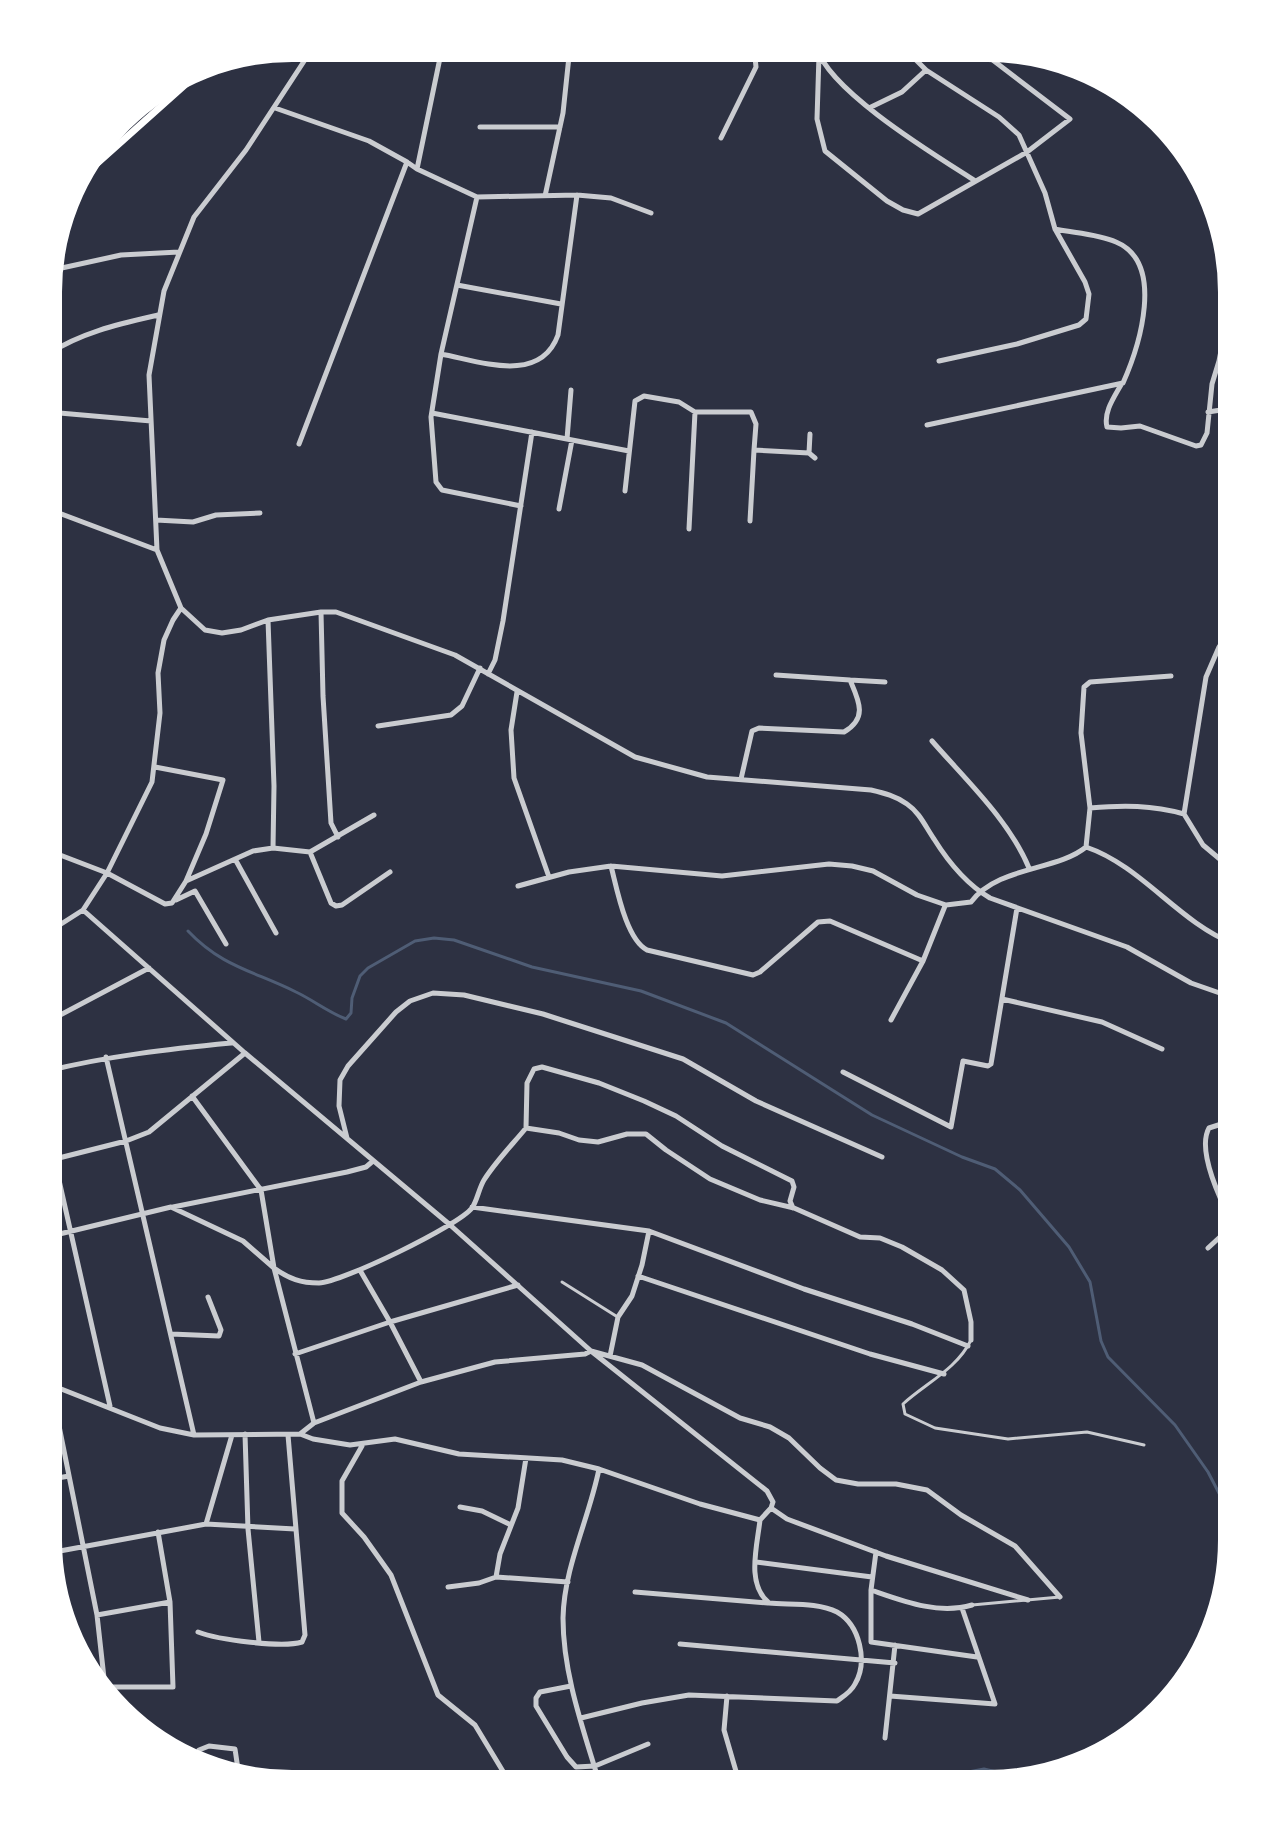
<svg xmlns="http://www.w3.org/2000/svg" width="1280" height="1832" font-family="'Source Sans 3',sans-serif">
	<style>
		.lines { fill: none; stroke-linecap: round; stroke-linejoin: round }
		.stream { stroke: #4f5d75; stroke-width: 3 }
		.service { stroke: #caccd0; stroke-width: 3 }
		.minor { stroke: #caccd0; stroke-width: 5 }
		.secondary { stroke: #fff; stroke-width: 7 }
		.rim { fill: none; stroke: #fff; stroke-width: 4 }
	</style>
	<rect width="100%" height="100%" fill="#2d3142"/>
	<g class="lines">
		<path class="stream" d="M188 931C222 967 254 971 296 992 313 1000 328 1012 346 1019L351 1013 352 998 360 976 368 968 415 941 434 938 454 940 532 967 641 991 726 1023 872 1115 962 1157 995 1169 1020 1190 1069 1247 1090 1282 1101 1341 1108 1357 1175 1425 1208 1472 1222 1499 1233 1512
			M880 1786 886 1781 891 1786
			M904 1786 912 1778 927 1780 984 1769 1022 1778"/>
		<path class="service" d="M562 1282 616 1316
			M971 1340C957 1369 926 1383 903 1404L905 1414 935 1428 1008 1439 1087 1432 1144 1445
			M972 1605 1060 1597"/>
		<path class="minor" d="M817 48C829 91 935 155 974 180
			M904 48 926 70 999 117 1019 135 1045 193 1055 229 1085 282 1089 294 1086 319 1079 325 1017 344 939 361
			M819 55 817 119 825 151 887 201 903 210 918 214 1027 152 1070 119 977 48
			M275 108 369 141 407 162 299 444
			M869 108 902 92 926 70
			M480 127H560
			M721 138 756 67 754 47
			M105 155 109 133
			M407 162 417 169 440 58
			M417 169 477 197 441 354 431 417 436 482 442 490 521 506
			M577 195 611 198 651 213
			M545 196 563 113 570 47
			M48 271 121 255 179 252
			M457 285 561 304
			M48 354C82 332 119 324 158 315
			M441 354C479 361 540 385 558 335L577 195 477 197
			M1122 383C1115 396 1103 412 1107 427L1121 428 1140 426 1196 446 1201 445 1207 433 1212 384 1219 361 1231 300
			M48 412 151 421
			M1208 412 1234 408
			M432 413 629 451
			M927 425 1123 383C1139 347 1166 263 1116 242 1098 234 1074 233 1055 229
			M567 439 571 390
			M809 453 810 434
			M625 491 635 401 644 396 679 402 695 412H751L756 424 754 450 809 453 815 458
			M48 509 157 550 181 608 205 630 222 633 241 630 268 620 321 612H336L455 655 635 757 707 777 871 790C884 793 896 796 907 804 920 813 925 826 934 839 949 863 966 884 990 898L1127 947 1191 983 1234 998
			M559 509 572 440
			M156 520 193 522 216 515 260 513
			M750 521 754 450
			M689 529 695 412
			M157 550 149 375 164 291 194 217 246 150 314 46
			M321 612 323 696 331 823 338 837
			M268 620 274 786 273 848
			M488 674 495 660 503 621 532 432
			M850 680 885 682
			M517 692 511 730 514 778 549 877
			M378 726 451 715 462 706 480 668
			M47 736H56
			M932 741C966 780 1009 820 1029 868
			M155 767 223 780 206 834 186 881
			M741 779 752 731 759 728 844 732C868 718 859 701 850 680L776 675
			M1090 808C1123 805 1152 805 1184 814L1203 845 1234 871
			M1184 814 1206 677 1219 647 1234 624
			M1086 847C1142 866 1178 922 1234 944
			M47 850 107 873 165 904 172 903 186 881 253 851 273 848 310 852 374 815
			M310 852 331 903 336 906 342 905 390 872
			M235 859 276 933
			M611 866C617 889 626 939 647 950L753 975 760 972 818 922 830 921 923 961
			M518 886 569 872 611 866 722 876 829 864 852 866 873 871 917 895 946 905 971 902C998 866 1057 871 1086 847L1090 808 1081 733 1084 687 1090 682 1171 676
			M176 900 195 891 226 944
			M47 933 83 910 107 873 152 782 160 713 158 673 164 640 173 620 181 608
			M1002 999 1102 1022 1162 1049
			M891 1020 923 961 945 906
			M47 1022 149 968
			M106 1057 194 1435
			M47 1071C108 1056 169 1049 231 1043
			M843 1072 951 1127 963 1061 988 1066 991 1064 1017 908
			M192 1096 261 1190 274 1268C289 1279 301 1283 319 1283 342 1282 458 1226 472 1208 477 1201 479 1188 484 1180 496 1161 512 1145 526 1128L559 1133 579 1140 598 1142 627 1134H646L666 1150 710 1179 760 1200 794 1208 860 1237 880 1238 902 1247 942 1270 964 1290 971 1322V1340
			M47 1127 110 1406
			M526 1128 527 1083 534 1069 542 1067 599 1083 644 1101 676 1116 722 1146 792 1181 794 1187 790 1201 793 1208
			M347 1138 339 1106 340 1080 348 1066 396 1012 410 1001 433 993 464 995 543 1014 683 1059 756 1101 882 1157
			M47 1161 126 1141 149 1132 245 1053
			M173 1207 347 1172 366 1167 373 1161
			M472 1207 649 1231 804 1289 912 1324 968 1346
			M1233 1225C1222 1203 1196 1151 1209 1128L1234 1120
			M47 1237 171 1207 243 1241 274 1268 314 1423
			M1208 1248 1233 1225
			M361 1272 390 1322 421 1382
			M638 1276 870 1354 944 1374
			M171 1334 219 1336 221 1330 208 1297
			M295 1354 390 1322 518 1285
			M610 1356 618 1317 632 1296 642 1265 649 1231
			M46 1383 160 1428 194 1435 300 1434 313 1439 350 1445 395 1439 459 1454 562 1460 599 1469 700 1504 760 1520 771 1508 773 1502 767 1491 591 1351 449 1224 245 1053 83 910
			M51 1386 97 1615 105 1687
			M245 1434 248 1529 259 1642
			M300 1434 314 1423 421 1382 495 1362 585 1354 591 1351 642 1365 740 1418 770 1427 789 1438 820 1468 836 1480 858 1484H896L927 1490 961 1515 1015 1546 1060 1597
			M362 1446 342 1481V1513L364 1537 391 1575 438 1695 475 1725 507 1778 508 1785
			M599 1469C589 1519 564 1567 563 1618 563 1675 584 1731 600 1785
			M46 1480 69 1476
			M460 1507 482 1511 511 1525
			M771 1508 787 1519 886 1556 1028 1600
			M206 1524 232 1435
			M876 1552 871 1590V1642L977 1657
			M49 1553 206 1524 295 1529
			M756 1562 872 1577
			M496 1577 500 1554 518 1508 526 1458
			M448 1587 479 1583 496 1577 568 1582
			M871 1590C903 1601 938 1615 972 1605
			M635 1592 768 1603
			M97 1615 170 1602
			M198 1632C218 1640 283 1648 302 1642L305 1635 288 1435
			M680 1644 895 1663
			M571 1686 540 1692 536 1698V1706L567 1757 576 1767 595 1766 648 1744
			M105 1687H173L170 1602 158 1532
			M727 1696 724 1730 740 1785
			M890 1696 995 1704 962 1608
			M581 1718 642 1703 689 1695 837 1701C844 1696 851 1692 855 1684 868 1662 860 1625 837 1612 818 1602 789 1605 769 1603 746 1584 757 1547 760 1520
			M885 1738 895 1645
			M199 1750 209 1746 235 1749 239 1776"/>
		<path class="secondary" d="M73 185 214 59"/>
	</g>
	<path d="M0 0H1280V1832H0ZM292 60H988A232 232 0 0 1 1220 292V1540A232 232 0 0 1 988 1772H292A232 232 0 0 1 60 1540V292A232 232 0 0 1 292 60Z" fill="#fff" fill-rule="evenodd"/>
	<path class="rim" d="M292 60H988A232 232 0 0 1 1220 292V1540A232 232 0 0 1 988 1772H292A232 232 0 0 1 60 1540V292A232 232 0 0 1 292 60Z"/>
</svg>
